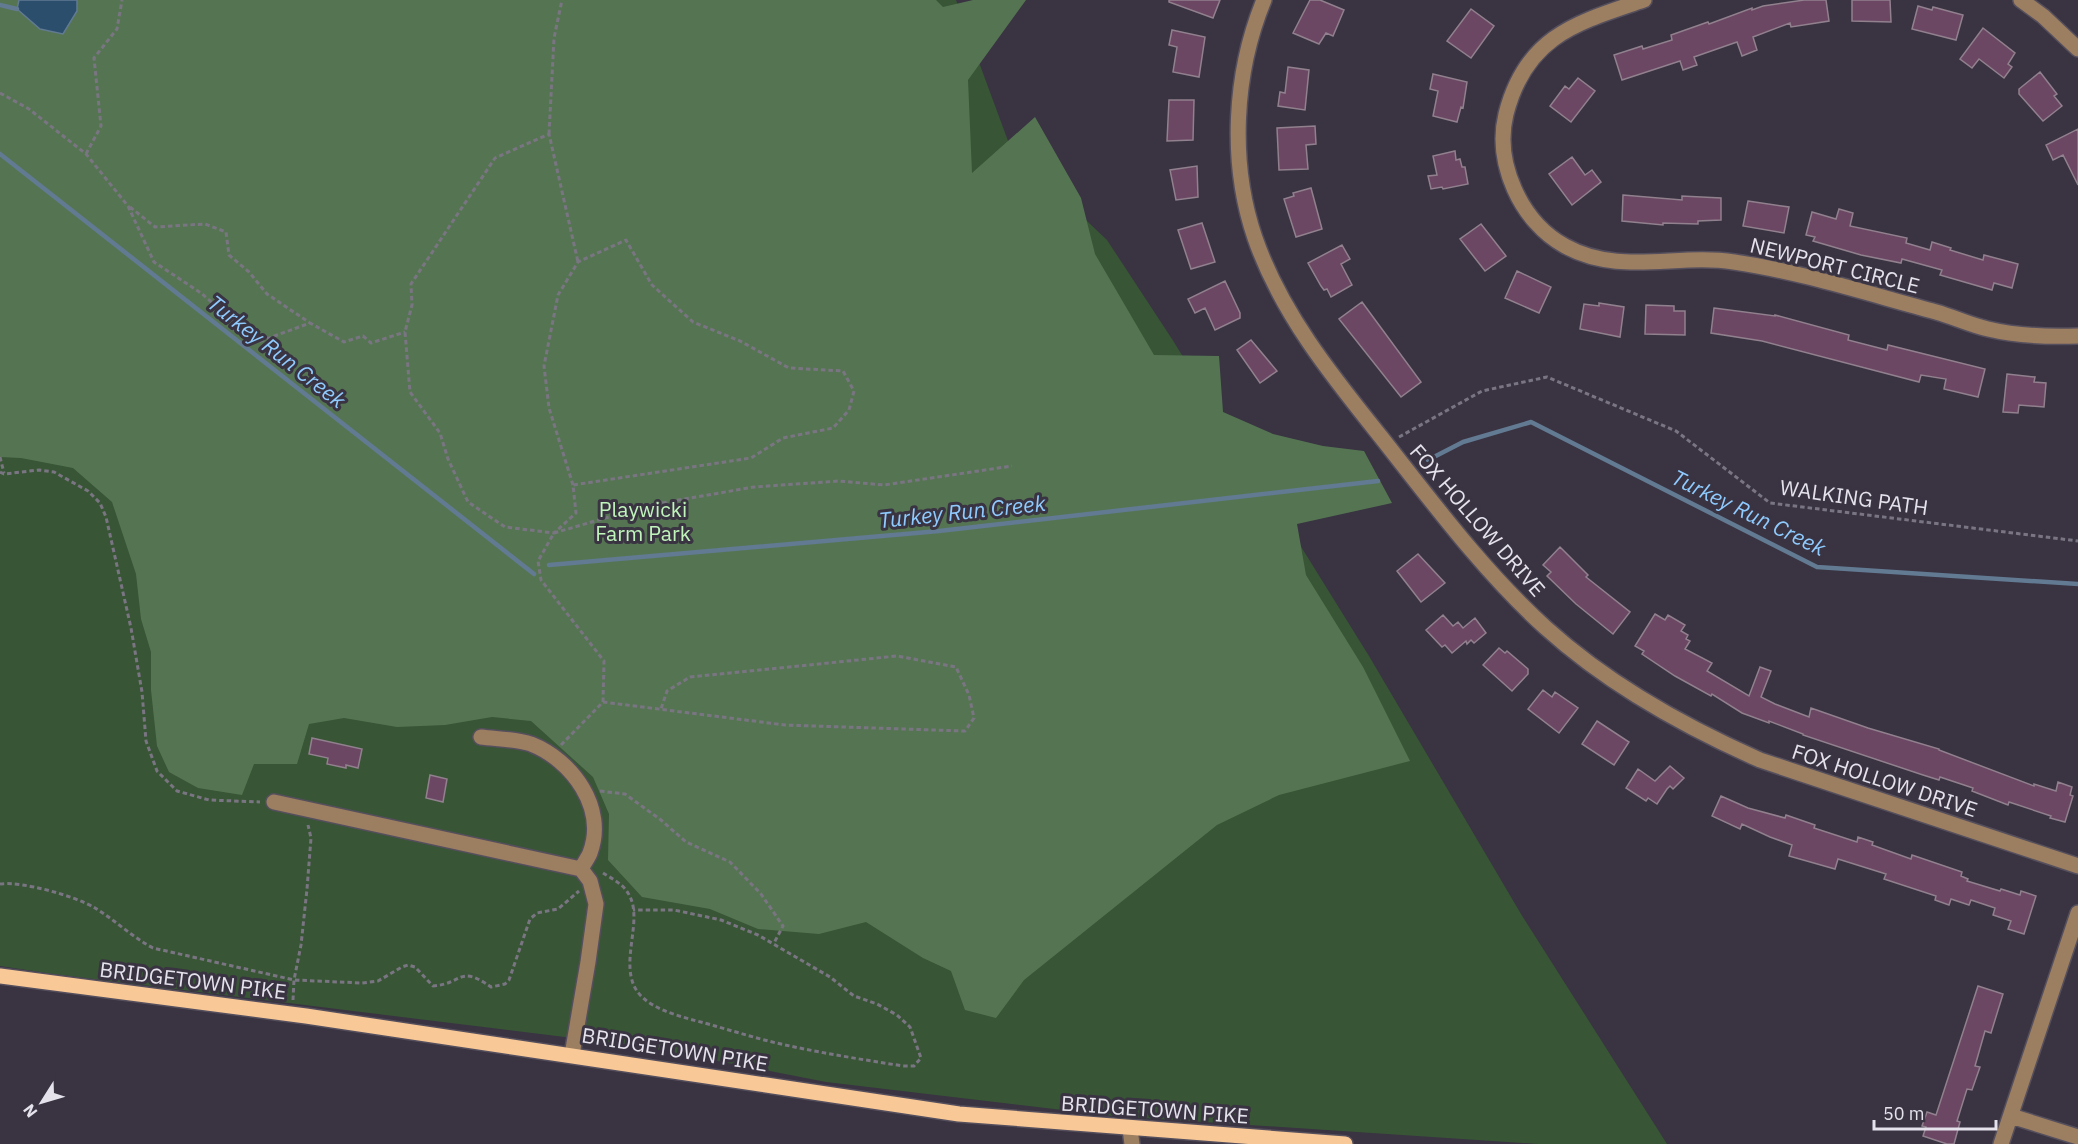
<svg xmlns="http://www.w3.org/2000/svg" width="2078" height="1144" font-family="'IBM Plex Sans',sans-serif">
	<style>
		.green { fill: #385535 }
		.forest { fill: #557552 }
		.water { fill: #2a4e6c; stroke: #627a92; stroke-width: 1.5 }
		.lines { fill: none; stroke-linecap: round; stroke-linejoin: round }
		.stream { stroke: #627a92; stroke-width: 4.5 }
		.building { fill: #6b4764; stroke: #91808d; stroke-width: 1.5 }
		.minor-casing { stroke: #554f5d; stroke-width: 18 }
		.major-casing { stroke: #554f5d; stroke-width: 18 }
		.path { stroke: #7a7582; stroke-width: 3; stroke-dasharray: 4.5 3; stroke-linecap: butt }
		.minor { stroke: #9c7e60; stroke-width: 15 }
		.major { stroke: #f8c896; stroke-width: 15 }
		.labels { text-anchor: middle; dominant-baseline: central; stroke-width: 6; stroke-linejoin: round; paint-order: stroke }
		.street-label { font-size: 21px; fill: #e5e2ec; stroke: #393342 }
		.park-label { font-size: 21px; fill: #bff4ba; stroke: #393342 }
		.water-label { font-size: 22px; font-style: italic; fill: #8fcbfe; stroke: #393342 }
	</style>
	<rect width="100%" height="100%" fill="#393342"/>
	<path class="green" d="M0 0H956L1011 149 1107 240 1172 339 1369 656 1521 914 1667 1144H1538L1113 1116 826 1082 645 1047 53 974 0 966Z"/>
	<path class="forest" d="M0 0H936L943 7 973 0H1026L968 80 972 173 1035 117 1081 198 1095 254 1154 355 1219 356 1223 412 1273 434 1323 446 1364 451 1392 503 1297 524 1306 575 1363 667 1410 761 1279 795 1217 825 1024 980 996 1018 965 1010 951 971 923 958 866 922 819 934 758 929 710 909 642 897 608 860 609 814 593 777 531 721 492 717 445 725 397 727 344 718 309 724 297 764H254L242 795 198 788 169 772 157 746 151 690V652L141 619 136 574 112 502 73 468 21 458 0 457Z"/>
	<path class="water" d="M19 0H77V11L63 34 40 29 17 9Z"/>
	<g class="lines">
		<path class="stream" d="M0 5 17 9
			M0 154 534 574
			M1428 460 1463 442 1531 422 1817 567 2078 584
			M549 565 939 531 1378 481"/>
	</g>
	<path class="building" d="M1169 0H1220L1213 18 1169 2Z
		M1310 0H1320L1344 10 1333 36 1326 33 1319 44 1293 33Z
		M1804 0H1826L1829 21 1791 27 1790 23 1753 37 1757 50 1742 56 1737 42 1694 57 1697 65 1683 70 1680 61 1622 80 1614 55 1642 46 1643 49 1672 40 1671 35 1708 22 1709 24 1752 8V10L1763 6Z
		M1852 0H1890L1891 22 1852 21Z
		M1918 6 1932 10 1933 7 1963 15 1956 40 1912 29Z
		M1471 9 1494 26 1471 58 1447 41Z
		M1983 28 2015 53 2008 64 2012 67 2004 78 1979 59 1972 68 1960 59Z
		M1172 30 1205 37 1199 77 1173 72 1177 47 1169 45Z
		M1288 67 1309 70 1305 110 1278 106 1280 92 1285 93Z
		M2040 72 2057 94 2054 96 2062 106 2043 121 2019 94V89Z
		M1433 74 1467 82 1463 108 1461 107 1457 122 1433 116 1438 91 1430 89Z
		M1578 78 1595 91 1571 122 1550 106 1565 86 1569 89Z
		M1169 100H1194L1193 140 1167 141Z
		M1315 126 1316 144 1306 145 1308 169 1279 170 1277 128Z
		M2078 129V185L2063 155 2053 160 2046 145Z
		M1455 151 1456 160 1460 159 1462 167H1465L1468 184 1443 189 1442 187 1431 189 1428 176 1437 175 1433 156Z
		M1572 157 1585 175 1592 170 1601 182 1572 205 1549 174Z
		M1197 166 1198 197 1176 200 1170 170Z
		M1311 188 1322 229 1296 237 1284 199 1294 196 1293 193Z
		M1623 195 1682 200V196L1721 198V220L1698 221V224L1663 223V225L1622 221Z
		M1748 201 1789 207 1784 233 1743 226Z
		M1839 209 1853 213 1850 226 1907 238 1906 243 1930 250 1932 242 1951 248 1950 250 1983 260 1984 255 2018 264 2012 288 1994 283 1992 290 1940 275 1942 270 1902 259 1901 263 1861 255 1813 241 1815 237 1806 235 1812 212 1836 219Z
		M1202 223 1215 262 1191 269 1178 230Z
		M1481 224 1506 256 1485 271 1460 239Z
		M1342 245 1350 259 1341 264 1352 285 1331 297 1327 289 1324 290 1321 286 1308 263Z
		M1517 271 1551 287 1539 313 1505 298Z
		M1225 281 1240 313V318L1215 330 1205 308 1195 313 1188 299Z
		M1362 302 1421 382 1401 397 1339 319Z
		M1599 303 1624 307 1620 337 1580 329 1584 304 1599 306Z
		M1646 305 1674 306V311H1685V335L1645 334Z
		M1714 308 1775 316V315L1849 335 1848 340 1887 350 1888 345 1985 369 1978 397 1944 389 1946 379 1921 375 1919 382 1762 341 1711 333Z
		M1251 340 1277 371 1260 383 1237 350Z
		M2007 374 2035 377 2034 382 2046 383 2044 407 2019 405 2018 413 2003 412Z
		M1560 547 1588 575 1586 577 1630 612 1613 634 1576 604 1547 576 1551 572 1543 565Z
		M1418 554 1445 583 1421 602 1397 571Z
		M1655 614 1665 620 1668 615 1685 625 1681 631 1688 635 1686 639 1690 641 1685 649 1712 663 1707 671 1749 696 1760 667 1771 671 1761 697 1775 704 1809 717 1811 708 1868 728 1939 749V750L2034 786V784L2056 791 2058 782 2072 787 2070 795 2073 796 2065 822 2050 818 2051 816 2009 802 2008 805 1972 791 1973 788 1940 777 1939 780 1923 775 1803 735V734L1769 721V723L1742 713 1712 694 1711 696 1675 676 1642 654 1644 651 1635 646Z
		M1443 615 1453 626 1458 622 1463 628 1475 618 1486 633 1474 643 1471 640 1467 644 1466 641 1452 653 1445 645 1442 647 1426 630Z
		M1499 648 1505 653 1507 651 1528 669V674L1512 691 1483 665Z
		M1543 690 1552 697 1555 692 1578 708 1559 733 1528 709Z
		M1597 721 1629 742 1614 765 1582 744Z
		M312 738 362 749 358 768 346 765V768L327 764 328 758 309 754Z
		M1670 766 1684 778 1673 789 1670 786 1667 789 1657 804 1648 798 1646 801 1626 788 1638 769 1655 781Z
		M430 775 447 779 443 802 426 798Z
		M1721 796 1748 808 1785 818 1786 815 1815 825 1814 828 1857 842 1858 837 1873 842 1872 845 1911 859 1912 855 1962 872 1961 876 1968 879 1967 881 2000 891 2001 889 2020 895 2021 891 2036 896 2024 934 2008 929 2011 921 1993 915 1995 908 1971 900 1969 905 1951 899 1949 905 1935 900 1936 896 1884 879 1886 874 1838 859 1835 869 1789 856 1792 845 1770 837 1742 824 1740 829 1712 816Z
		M1978 986 2003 994 1991 1033 1985 1031 1975 1066 1980 1067 1972 1090 1967 1089 1957 1121 1960 1122 1954 1144H1947L1923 1136 1926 1127 1922 1126 1927 1112 1936 1115Z"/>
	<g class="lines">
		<defs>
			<path id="minor" d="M1264 0C1234 73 1229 162 1255 238 1281 313 1332 376 1381 437 1433 503 1484 572 1546 628 1609 685 1683 726 1760 760L2078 866
				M1644 0C1576 23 1526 36 1506 114 1494 163 1521 222 1565 246 1619 276 1677 253 1734 262 1802 272 1869 294 1936 312 1954 317 1970 325 1988 329 2017 336 2048 337 2078 336
				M2021 0 2043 16 2078 49
				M481 737C497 739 516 739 531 744 572 760 607 808 590 853 588 858 584 863 581 869
				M274 802 581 869 590 881 596 904 588 962 572 1055
				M2011 1116 2078 1137
				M1130 1129 1132 1144
				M2001 1144 2078 913"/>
			<path id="major" d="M0 976 306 1016 959 1114 1345 1144"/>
		</defs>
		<use href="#minor" class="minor-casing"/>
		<use href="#major" class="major-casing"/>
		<path class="path" d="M0 93 29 109 86 154 128 206 154 262 201 293 258 342 310 323 344 342 363 336 371 343 405 332
			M549 134 554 38 562 0
			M86 154 101 126 94 58 117 29 122 0
			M130 207 155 227 205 224 226 232 229 255 249 272 267 294 310 323
			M1399 437 1482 391 1547 377 1676 431 1770 503 2078 541
			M0 457 4 473
			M0 472 4 474 39 470 54 472 88 491 100 503 106 517 131 628 142 692 146 741 157 771 177 791 209 800 260 802
			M573 485 549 408 544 366 558 295 578 262 626 240 652 285 693 322 740 341 789 368 843 371 854 391 849 410 833 428 783 438 751 458 573 485 576 513 554 533 505 527 468 502 448 459 440 433 410 392 405 332 412 305 411 284 495 158 549 134 578 262
			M603 702 604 661 541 580 538 561 554 533 650 505 754 487 839 481 884 485 1012 466
			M561 745 603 702 785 725 965 731 974 718 969 695 956 667 897 656 690 677 667 691 661 709
			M600 791 625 794 661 820 686 842 730 862 761 894 783 926 774 943
			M603 873C611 878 623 884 628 893 645 919 618 963 637 991 651 1012 692 1019 715 1026 740 1033 765 1041 790 1046 827 1054 865 1060 903 1066H914L921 1058 910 1027 897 1015 877 1004 854 996 830 977 758 935 721 920 674 910H633
			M0 884C22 881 75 896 95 908 115 920 132 937 153 948L294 980 362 983 378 981 402 967 408 965 415 967 433 986C463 984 458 964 491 987L505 984 509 980 530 919 537 913 558 909 579 891
			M293 1000 294 980 301 945 307 889 311 838 308 825"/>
		<use href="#minor" class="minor"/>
		<use href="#major" class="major"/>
	</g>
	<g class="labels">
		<g class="street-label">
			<text transform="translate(1835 265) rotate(14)">NEWPORT CIRCLE</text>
			<text transform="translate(1854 497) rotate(8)">WALKING PATH</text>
			<text transform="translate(1478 520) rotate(49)">FOX HOLLOW DRIVE</text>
			<text transform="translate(1885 780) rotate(18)">FOX HOLLOW DRIVE</text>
			<text transform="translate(193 980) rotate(7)">BRIDGETOWN PIKE</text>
			<text transform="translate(675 1049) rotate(9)">BRIDGETOWN PIKE</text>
			<text transform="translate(1155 1109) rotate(4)">BRIDGETOWN PIKE</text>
		</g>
		<g class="park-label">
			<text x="643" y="509">Playwicki<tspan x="643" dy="24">Farm Park</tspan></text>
		</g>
		<g class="water-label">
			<text transform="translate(277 351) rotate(38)">Turkey Run Creek</text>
			<text transform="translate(962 511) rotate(-6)">Turkey Run Creek</text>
			<text transform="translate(1749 512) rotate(26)">Turkey Run Creek</text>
		</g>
	</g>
	<g transform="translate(42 1102) rotate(233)" stroke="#393342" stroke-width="4.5" paint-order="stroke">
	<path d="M0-4.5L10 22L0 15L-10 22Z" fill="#e5e2ec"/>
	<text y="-9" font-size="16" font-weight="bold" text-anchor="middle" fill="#e5e2ec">N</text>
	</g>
	<path d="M1874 1120v9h122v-9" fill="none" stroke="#e5e2ec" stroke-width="3"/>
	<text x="1883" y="1120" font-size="18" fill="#e5e2ec" stroke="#393342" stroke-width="4.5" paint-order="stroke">50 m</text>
</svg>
